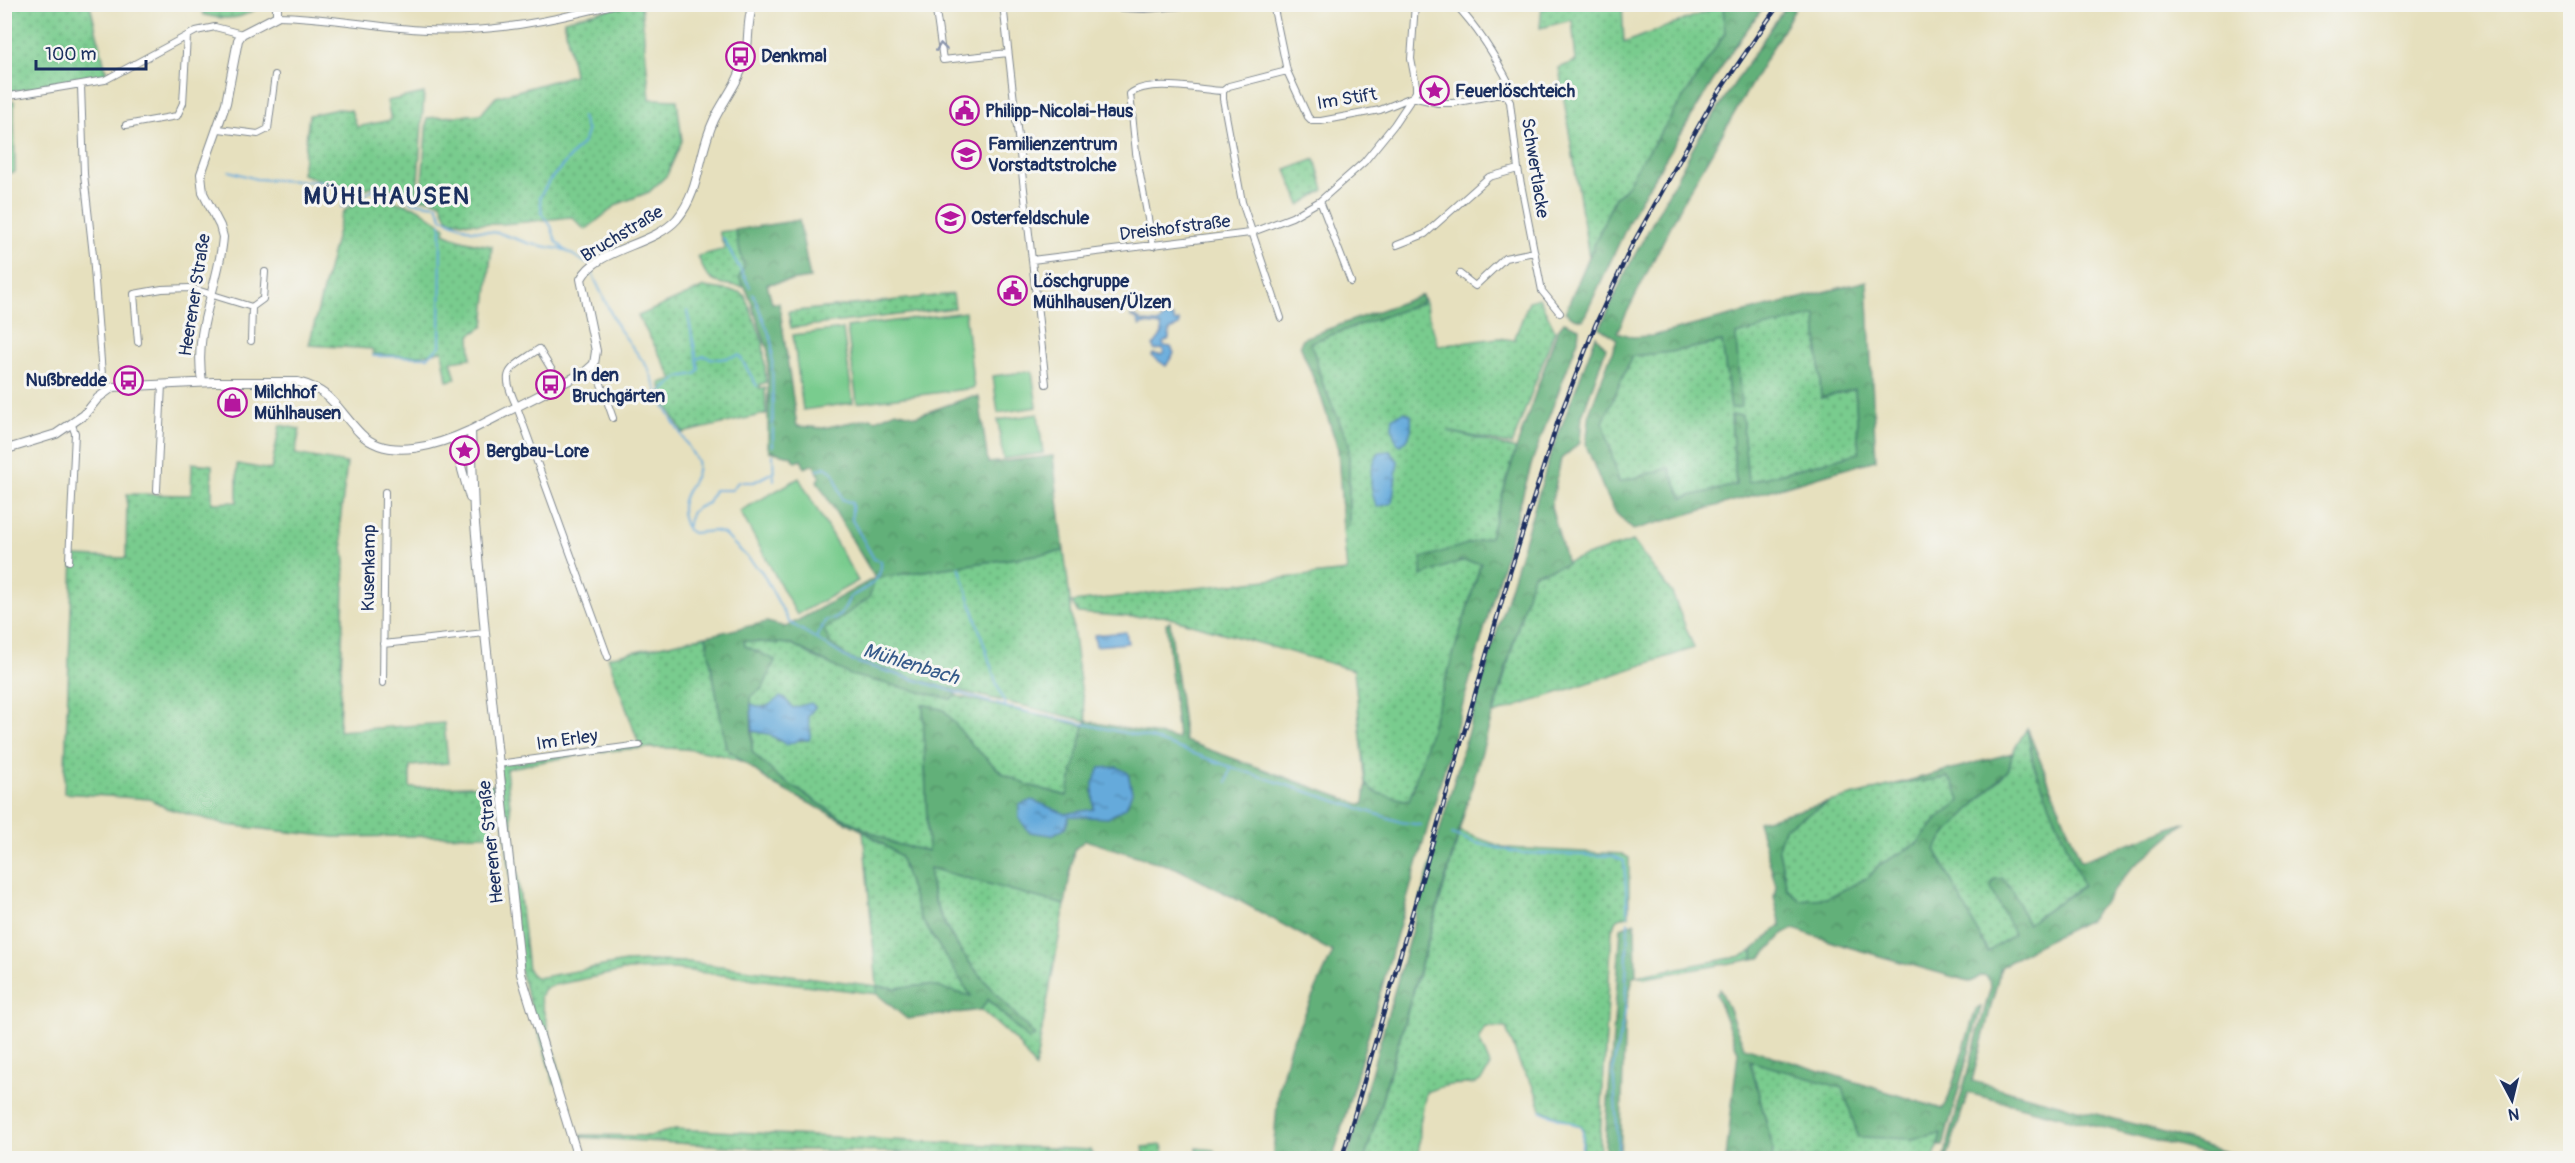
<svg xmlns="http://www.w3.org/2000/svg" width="2575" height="1163" font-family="Pangolin,sans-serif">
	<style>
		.grass { fill: url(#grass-dots); stroke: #4a7e76; stroke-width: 1.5 }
		.forest { fill: url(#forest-crowns); stroke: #3e706c; stroke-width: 1.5; fill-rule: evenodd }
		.garden { fill: #79cc8e; stroke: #4a7e76; stroke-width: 1.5 }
		.water { fill: url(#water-ripples); stroke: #406c9c; stroke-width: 1.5 }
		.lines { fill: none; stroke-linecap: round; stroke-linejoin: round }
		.stream { stroke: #65aadb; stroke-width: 2 }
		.minor-casing { stroke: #80888e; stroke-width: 8 }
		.tertiary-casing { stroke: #80888e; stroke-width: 10 }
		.minor { stroke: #fff; stroke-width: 6 }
		.tertiary { stroke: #fff; stroke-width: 8 }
		.rail-casing { stroke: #1b2f5e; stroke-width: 4.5 }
		.rail { stroke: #f6f6f2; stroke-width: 2; stroke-dasharray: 7; stroke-linecap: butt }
		.oneway { stroke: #8d97ae }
		.labels { text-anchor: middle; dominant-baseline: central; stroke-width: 6; stroke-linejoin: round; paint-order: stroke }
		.poi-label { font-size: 18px; font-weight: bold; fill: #1b2f5e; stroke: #f6f6f2; text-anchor: start }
		.street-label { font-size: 18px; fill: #1b2f5e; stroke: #f6f6f2 }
		.water-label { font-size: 20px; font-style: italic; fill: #355a8a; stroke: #f6f6f2 }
		.district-label { font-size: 24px; font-weight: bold; letter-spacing: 1.5px; fill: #1b2f5e; stroke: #f6f6f2 }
	</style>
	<defs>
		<pattern id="grass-dots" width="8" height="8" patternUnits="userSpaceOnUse" patternTransform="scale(1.5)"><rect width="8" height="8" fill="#79cc8e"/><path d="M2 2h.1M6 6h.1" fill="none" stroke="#62a677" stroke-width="1.8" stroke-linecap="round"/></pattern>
		<pattern id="forest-crowns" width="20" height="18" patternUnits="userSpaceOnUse" patternTransform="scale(1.5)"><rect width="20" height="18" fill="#62b079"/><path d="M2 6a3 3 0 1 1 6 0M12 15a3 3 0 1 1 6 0" fill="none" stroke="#509066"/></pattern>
		<pattern id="water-ripples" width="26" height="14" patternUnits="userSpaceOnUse" patternTransform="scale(1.5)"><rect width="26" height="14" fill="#65aadb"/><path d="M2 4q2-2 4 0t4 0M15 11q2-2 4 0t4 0" fill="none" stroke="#528bb5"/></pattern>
	</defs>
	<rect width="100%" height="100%" fill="#f6f6f2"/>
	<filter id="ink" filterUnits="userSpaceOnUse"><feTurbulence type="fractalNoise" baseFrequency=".0167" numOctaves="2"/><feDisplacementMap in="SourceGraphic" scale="12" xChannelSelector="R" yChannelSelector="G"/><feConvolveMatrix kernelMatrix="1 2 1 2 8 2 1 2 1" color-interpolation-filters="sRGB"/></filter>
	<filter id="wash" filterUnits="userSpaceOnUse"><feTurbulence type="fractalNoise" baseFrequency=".008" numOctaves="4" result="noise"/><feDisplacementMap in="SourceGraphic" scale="24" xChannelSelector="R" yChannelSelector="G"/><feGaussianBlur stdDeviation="1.35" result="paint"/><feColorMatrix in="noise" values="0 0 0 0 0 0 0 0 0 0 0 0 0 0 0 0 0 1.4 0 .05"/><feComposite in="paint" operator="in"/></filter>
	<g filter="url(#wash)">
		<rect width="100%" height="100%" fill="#e6e0be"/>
		<path class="grass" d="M5 4 90 5 107 75 5 93Z
			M629 4 641 5 650 99 677 100 682 141 667 175 649 192 618 204 585 230 572 217C532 220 485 231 447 218L441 203 432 199H421L427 118 481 114 496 97 574 75 564 20Z
			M200 5H261C244 20 226 20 204 15Z
			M1542 5H1622L1624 43 1723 5 1725 33 1649 152C1634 165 1632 187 1615 197L1589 257 1559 68 1576 61 1572 20 1540 28Z
			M424 93 417 196 378 184 356 192 302 174 309 115 338 109 351 110 357 127 391 120 387 101Z
			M14 101 15 172 5 174V102Z
			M1315 159 1324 190 1300 205 1286 170Z
			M383 198 418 208 445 227 444 233C460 241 475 244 492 246L484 326 470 335 471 358 451 361 456 379 447 381 442 350C420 359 396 355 373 354L372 349 309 345 342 214C349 203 370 199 383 198Z
			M735 230 744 267 739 278 745 287C714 282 709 287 698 256L725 249 719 232Z
			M704 287 739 292 745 296 763 342 766 383 760 384V389L765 388 766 414 683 433 666 404 660 383 673 379 638 316Z
			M953 294 955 308 791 328 788 312Z
			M1423 297 1438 346 1498 338 1514 340 1529 301 1539 298 1555 330 1512 445 1448 431 1516 449 1490 537 1421 575 1461 561 1481 562 1409 802 1377 793 1366 785 1354 670 1163 616 1131 617 1078 613 1072 602 1347 571 1343 530 1349 525V443L1322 382 1311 342 1422 303Z
			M1816 315 1821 398 1855 389 1859 453 1748 482 1742 415 1731 416 1736 485 1682 498 1669 468 1619 482 1603 422 1632 356 1671 352 1722 342 1731 408 1736 334Z
			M280 425 300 429 295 454 347 463 340 523 345 561 339 731 444 723 448 763 410 766V788L494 785 491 799 493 835 334 837 227 825 166 808 150 799 64 793 73 556 126 558 127 494 191 495 192 463 212 465V503L237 502V464L271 470Z
			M1633 541 1672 593 1694 648 1494 714 1533 573Z
			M1064 551C1072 608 1075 665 1087 721L940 686 850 659 830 643 824 630 841 617 875 578Z
			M706 636 726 747 747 764C677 733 579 754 506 769L528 970 532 975 537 978 625 962 652 961 689 962 877 986 863 831 900 856 920 917 972 997 929 985 895 988 878 986 877 994 674 969 628 970 550 986 543 990 540 997 563 1084 554 1083 521 974 498 764 639 744 608 657Z
			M743 641 792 644 822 661 950 699 957 696 1084 726 1068 796 1028 785 1002 773 923 704 928 851 895 844 837 815 778 777 752 752 753 731 769 734 779 741 809 740 808 716 815 707 793 708 785 699C765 702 772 713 751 704V696L763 688 775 660 745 646Z
			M2027 728 2033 763 2083 885 2027 924 2014 893 1991 888 2014 934 1988 952 1935 849 1949 831 2009 769 2012 753Z
			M1948 778 1956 788 1961 801 1937 819 1918 843 1879 865 1869 877 1827 898 1799 900 1787 888 1778 847 1784 828 1829 802 1896 784Z
			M1458 831 1506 848 1622 854 1629 858V916L1618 918 1612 929 1599 1158H1583V1128L1541 1109 1534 1087 1521 1067 1506 1028 1485 1027 1479 1039 1490 1065C1479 1091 1473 1082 1450 1085 1443 1086 1434 1089 1426 1092L1420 1123 1419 1158H1365L1457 842Z
			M930 868 1065 905 1035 1068 1017 1042 981 1010 987 999 1028 1039C996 996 927 923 930 868Z
			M1753 950V959L1645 978 1636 976 1742 956Z
			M1750 1060 1843 1088 1912 1139 1941 1133 1934 1158H1772L1773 1148Z
			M675 1129 1090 1150 1095 1158 773 1149 580 1137 581 1135 650 1136Z
			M1162 1145 1164 1155 1197 1157V1148L1214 1150 1215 1158H1134L1144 1154 1143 1147Z"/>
		<path class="forest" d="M1723 5H1765L1732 50 1636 207 1583 320 1574 318 1565 312 1615 197C1632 187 1634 165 1649 151L1725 33Z
			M1786 5 1795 9 1685 198 1617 332 1632 337 1652 336 1867 281 1876 460 1633 530 1616 513 1603 488 1586 445 1590 411 1617 339 1600 328 1626 271 1698 139ZM1816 315 1821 398 1855 389 1859 453 1748 482 1742 415H1731L1736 485 1682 498 1669 468 1619 482 1603 422 1632 356 1671 352 1722 342 1731 408 1741 407 1736 335Z
			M799 220 810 278 767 284 772 303H779L797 426 823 428 871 418 876 420 896 411 916 416 970 397H979L988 463 1053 456 1064 551 875 578 869 598 824 630 830 643 850 659 953 690 957 696 950 699 850 675 792 644 744 641 745 646 775 660 763 688 751 696 752 752 778 777 837 815 895 844 928 851 923 704 944 710 971 744 1002 773 1028 785 1067 796 1084 726 1087 721 1178 739 1166 623 1170 622 1185 741 1359 804H1364L1366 785 1377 793 1409 801 1481 563 1461 561 1421 576 1422 558 1490 537 1516 449 1557 331 1564 322 1579 328 1578 340 1533 459 1333 1158H1282L1273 1156 1278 1092 1290 1046 1333 952 1227 894 1176 868 1085 840 1074 850 1065 905 930 868C926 929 997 993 1035 1036L1028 1039 988 999 981 1010 907 1019 877 994V986L895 988 929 985 971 996 920 917 900 856 869 834 774 785 726 748 706 636 767 622 786 627 875 578 817 481 820 476 813 464 805 468 801 460 796 462 791 456 769 451 768 447V351L747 291 739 278 744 267 735 230Z
			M1422 295V303L1311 342 1322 382 1349 443V525L1343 530 1338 449 1321 397 1300 345 1303 338Z
			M1596 336 1606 348 1582 416 1580 443 1561 459 1551 507 1567 564 1533 574 1365 1158H1347L1490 654 1550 456Z
			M2027 728 2081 861 2186 822 2131 869 2089 920 2036 946 2001 967 1972 1081 2141 1126 2245 1158H2223L1968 1093 1947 1158H1944L1991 986 1987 976 1982 975 1971 982 1848 947 1794 929 1784 933 1761 958 1753 959V950L1781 925 1774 897 1776 886 1758 821 1829 802 1784 828 1778 847 1787 888 1799 900 1827 898 1869 877 1879 865 1918 843 1937 819 1960 801 1956 788 1948 778 1896 784 2012 753 2009 769 1949 831 1935 849 1988 952 2014 934 1991 888 1993 880 2003 878 2014 893 2027 924 2083 886 2033 763Z
			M1635 922 1636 976 1633 978 1625 1012 1620 1158H1604L1621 928Z
			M1720 988 1744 1047 1942 1109 1948 1099 1976 1009 1981 1007 1943 1146H1938L1941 1133 1912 1139 1858 1137 1843 1088 1750 1061 1773 1148 1772 1158H1726L1738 1052 1716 994Z"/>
		<path class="garden" d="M965 312 974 388 857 403 847 327Z
			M843 329 853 403 803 410 793 335Z
			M1032 371 1037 407 998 413 993 376Z
			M1038 414 1043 453 1003 459 998 420Z
			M799 478 858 581 797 615 740 511Z"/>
		<path class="water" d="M1130 316 1136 317 1143 322 1159 323 1164 317H1173L1175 322 1179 321V326L1170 330 1169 339 1163 343 1164 346 1171 347 1174 353 1166 366 1152 356 1153 354 1161 355 1164 352 1163 349 1154 350 1153 346 1162 334 1161 326 1145 324 1140 326 1137 320Z
			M1404 412 1411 415C1412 427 1412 439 1400 445L1396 443 1392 427 1393 417Z
			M1390 451 1398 461 1392 503 1377 507C1369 488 1368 470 1379 452Z
			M1126 632 1128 643 1096 646 1094 635Z
			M780 697 785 699 793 708 811 703 815 707 808 716 811 734 809 740 801 739 787 745 769 734 753 731 751 704C767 710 766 707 780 697Z
			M1117 767 1128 773 1132 792 1126 807 1108 818 1069 816 1066 827 1052 835 1029 832 1019 818V805L1032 800 1065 814 1094 809 1093 783 1100 768Z"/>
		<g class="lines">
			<path class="stream" d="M229 171 256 179 322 182 354 195 359 199 375 188 386 192H400L412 202 437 205 442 218 471 230 499 233 531 244 565 250 586 263
				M341 207 358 200
				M723 238 750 287
				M564 249 556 241 551 226 542 214 540 197 549 181 584 141 587 132 582 117
				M591 271 617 326 648 368 660 399 697 461C702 485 670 492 687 529L693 533 714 531 724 534 762 572 789 622 852 661 1006 707 1153 739 1231 767 1401 822 1421 825
				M753 294 772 341 773 446
				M373 356 428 357 440 346 441 223
				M697 359 704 356C718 362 726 358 739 355L757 386
				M659 394 679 377 696 374 699 370 687 311
				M773 455 774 481
				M687 528C691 509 692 510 708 503L714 490H732L738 482H754L773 472
				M959 566 996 682 1006 707
				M816 638 825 621C845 616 842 612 850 597 865 588 883 582 881 561L874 559 852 520V503L842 499 834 473 825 467 818 470
				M1227 782 1231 768
				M1452 834 1476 843 1520 853 1613 856 1624 861 1628 916
				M1541 1111 1580 1126 1583 1132 1581 1158
				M1619 1158 1613 1067 1625 1012 1628 922"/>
		</g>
	</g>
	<g filter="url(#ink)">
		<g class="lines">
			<defs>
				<path id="minor" d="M935 4 943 60 1008 53
					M1003 4 1046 384
					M1273 4 1287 71 1308 117 1312 121H1321L1380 110 1412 97 1438 103H1453L1495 95H1506
					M1455 4C1479 29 1497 59 1512 89L1506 95
					M277 16C341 17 404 34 468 30 518 28 569 16 617 4
					M81 86 84 174 93 255 102 375 107 390
					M1506 95 1510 102 1518 169 1542 291 1560 313
					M4 97 105 80 196 31 215 27 242 34
					M126 125 177 116 183 103 187 36
					M219 129 258 134 268 129 275 75
					M1320 201 1351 282
					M1397 245 1425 234 1489 177 1518 169
					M1153 246 1136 153 1130 94C1149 78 1200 90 1223 91
					M1032 260 1250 233 1292 217 1320 201 1364 162 1394 125 1416 92V85L1411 59 1415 4
					M1460 274 1475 286 1505 258 1534 252
					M252 307 263 299 265 272
					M1281 318 1242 202 1223 99V91L1229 86 1287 71
					M138 342 134 294 162 289 190 288 252 307 251 341
					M594 364 613 418
					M561 385 539 349C508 371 499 369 517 407L608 657
					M157 490 162 384
					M69 561 75 433 72 425
					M383 644 485 633
					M383 683 385 492
					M498 764 640 745"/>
				<path id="tertiary" d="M1060 4 1144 8 1196 4
					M202 382C193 326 219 289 223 237L220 226 203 193 201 174 226 103 238 40 242 34 277 16V4
					M471 430 474 513 485 633 521 974 578 1158
					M453 438 470 498
					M4 450 56 434 84 415 98 398 113 387 214 382H298C333 391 338 411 361 434 389 462 441 444 471 430L585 372 594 364 596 351 581 279C597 248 653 246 677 219 701 190 698 153 714 120 724 99 739 82 745 59 750 41 746 22 753 4"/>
			</defs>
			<use href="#minor" class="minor-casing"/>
			<use href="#tertiary" class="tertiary-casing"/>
			<use href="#minor" class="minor"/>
			<use href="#tertiary" class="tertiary"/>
			<defs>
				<path id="rail" d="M1342 1158 1511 569 1558 421 1595 326 1631 247 1712 102 1779 4"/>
			</defs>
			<use href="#rail" class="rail-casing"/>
			<use href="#rail" class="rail"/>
		</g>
		<defs><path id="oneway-chevron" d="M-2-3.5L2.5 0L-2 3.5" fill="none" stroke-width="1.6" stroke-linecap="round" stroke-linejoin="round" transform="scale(1.5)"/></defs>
		<use class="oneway" href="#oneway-chevron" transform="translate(941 47) rotate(-97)"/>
	</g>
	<defs>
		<symbol id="bus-ring" viewBox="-11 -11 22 22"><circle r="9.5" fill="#f6f6f2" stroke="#b5179e" stroke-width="1.5"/><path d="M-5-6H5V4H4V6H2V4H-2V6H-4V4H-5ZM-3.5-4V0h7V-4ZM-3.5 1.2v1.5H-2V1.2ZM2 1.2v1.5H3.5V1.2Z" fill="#b5179e"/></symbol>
		<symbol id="sight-ring" viewBox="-11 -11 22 22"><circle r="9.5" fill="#f6f6f2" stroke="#b5179e" stroke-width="1.5"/><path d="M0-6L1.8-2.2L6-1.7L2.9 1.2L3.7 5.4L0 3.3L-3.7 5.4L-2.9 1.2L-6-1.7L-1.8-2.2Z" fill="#b5179e"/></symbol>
		<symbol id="civic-ring" viewBox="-11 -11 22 22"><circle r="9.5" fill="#f6f6f2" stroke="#b5179e" stroke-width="1.5"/><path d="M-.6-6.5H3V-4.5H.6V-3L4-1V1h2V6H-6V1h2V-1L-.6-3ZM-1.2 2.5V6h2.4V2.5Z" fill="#b5179e"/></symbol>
		<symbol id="school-ring" viewBox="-11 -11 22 22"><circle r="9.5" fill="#f6f6f2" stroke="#b5179e" stroke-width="1.5"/><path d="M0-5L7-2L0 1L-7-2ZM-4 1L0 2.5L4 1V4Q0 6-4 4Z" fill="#b5179e"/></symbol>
		<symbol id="shop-ring" viewBox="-11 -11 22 22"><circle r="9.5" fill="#f6f6f2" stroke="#b5179e" stroke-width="1.5"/><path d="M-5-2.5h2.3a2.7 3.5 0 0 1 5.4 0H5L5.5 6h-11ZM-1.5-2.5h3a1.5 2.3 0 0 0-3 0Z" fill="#b5179e"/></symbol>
	</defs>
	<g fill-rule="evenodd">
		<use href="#bus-ring" x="724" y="40" width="33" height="33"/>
		<use href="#sight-ring" x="1418" y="74" width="33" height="33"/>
		<use href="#civic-ring" x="948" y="94" width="33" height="33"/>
		<use href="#school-ring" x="950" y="138" width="33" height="33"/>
		<use href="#school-ring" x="934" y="202" width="33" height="33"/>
		<use href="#civic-ring" x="996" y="274" width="33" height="33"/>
		<use href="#bus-ring" x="112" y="364" width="33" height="33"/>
		<use href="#bus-ring" x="534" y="368" width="33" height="33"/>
		<use href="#shop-ring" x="216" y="386" width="33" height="33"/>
		<use href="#sight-ring" x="448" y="434" width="33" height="33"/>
	</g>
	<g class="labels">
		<g class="poi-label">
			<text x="761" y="56">Denkmal</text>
			<text x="1455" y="91">Feuerlöschteich</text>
			<text x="985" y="111">Philipp-Nicolai-Haus</text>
			<text x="988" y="144">Familienzentrum<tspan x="988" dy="21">Vorstadtstrolche</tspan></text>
			<text x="971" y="218">Osterfeldschule</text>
			<text x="1033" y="281">Löschgruppe<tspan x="1033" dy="21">Mühlhausen/Ülzen</tspan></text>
			<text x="572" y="375">In den<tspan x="572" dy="21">Bruchgärten</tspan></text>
			<text x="107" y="380" text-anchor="end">Nußbredde</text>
			<text x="254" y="392">Milchhof<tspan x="254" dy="21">Mühlhausen</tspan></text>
			<text x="486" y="451">Bergbau-Lore</text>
		</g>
		<g class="street-label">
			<text transform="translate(1347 99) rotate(-9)">Im Stift</text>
			<text transform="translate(1535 168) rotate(81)">Schwertlacke</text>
			<text transform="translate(1175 228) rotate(-7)">Dreishofstraße</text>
			<text transform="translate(622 234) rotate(-31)">Bruchstraße</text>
			<text transform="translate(195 295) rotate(-81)">Heerener Straße</text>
			<text transform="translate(369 568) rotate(-89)">Kusenkamp</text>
			<text transform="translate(567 740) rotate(-8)">Im Erley</text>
			<text transform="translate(491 842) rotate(-96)">Heerener Straße</text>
		</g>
		<g class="water-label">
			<text transform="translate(911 664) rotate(17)">Mühlenbach</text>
		</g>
		<g class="district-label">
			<text x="387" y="196">MÜHLHAUSEN</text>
		</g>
	</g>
	<rect width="2575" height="1163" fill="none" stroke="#f6f6f2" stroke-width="24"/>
	<g transform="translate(2512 1100) rotate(173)" stroke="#f6f6f2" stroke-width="4.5" paint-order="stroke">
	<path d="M0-4.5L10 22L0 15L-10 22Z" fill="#1b2f5e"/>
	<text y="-9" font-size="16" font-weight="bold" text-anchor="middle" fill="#1b2f5e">N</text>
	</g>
	<path d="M36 60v9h110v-9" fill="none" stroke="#1b2f5e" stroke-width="3"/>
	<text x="45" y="60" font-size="18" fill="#1b2f5e" stroke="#f6f6f2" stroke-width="4.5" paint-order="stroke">100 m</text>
</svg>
